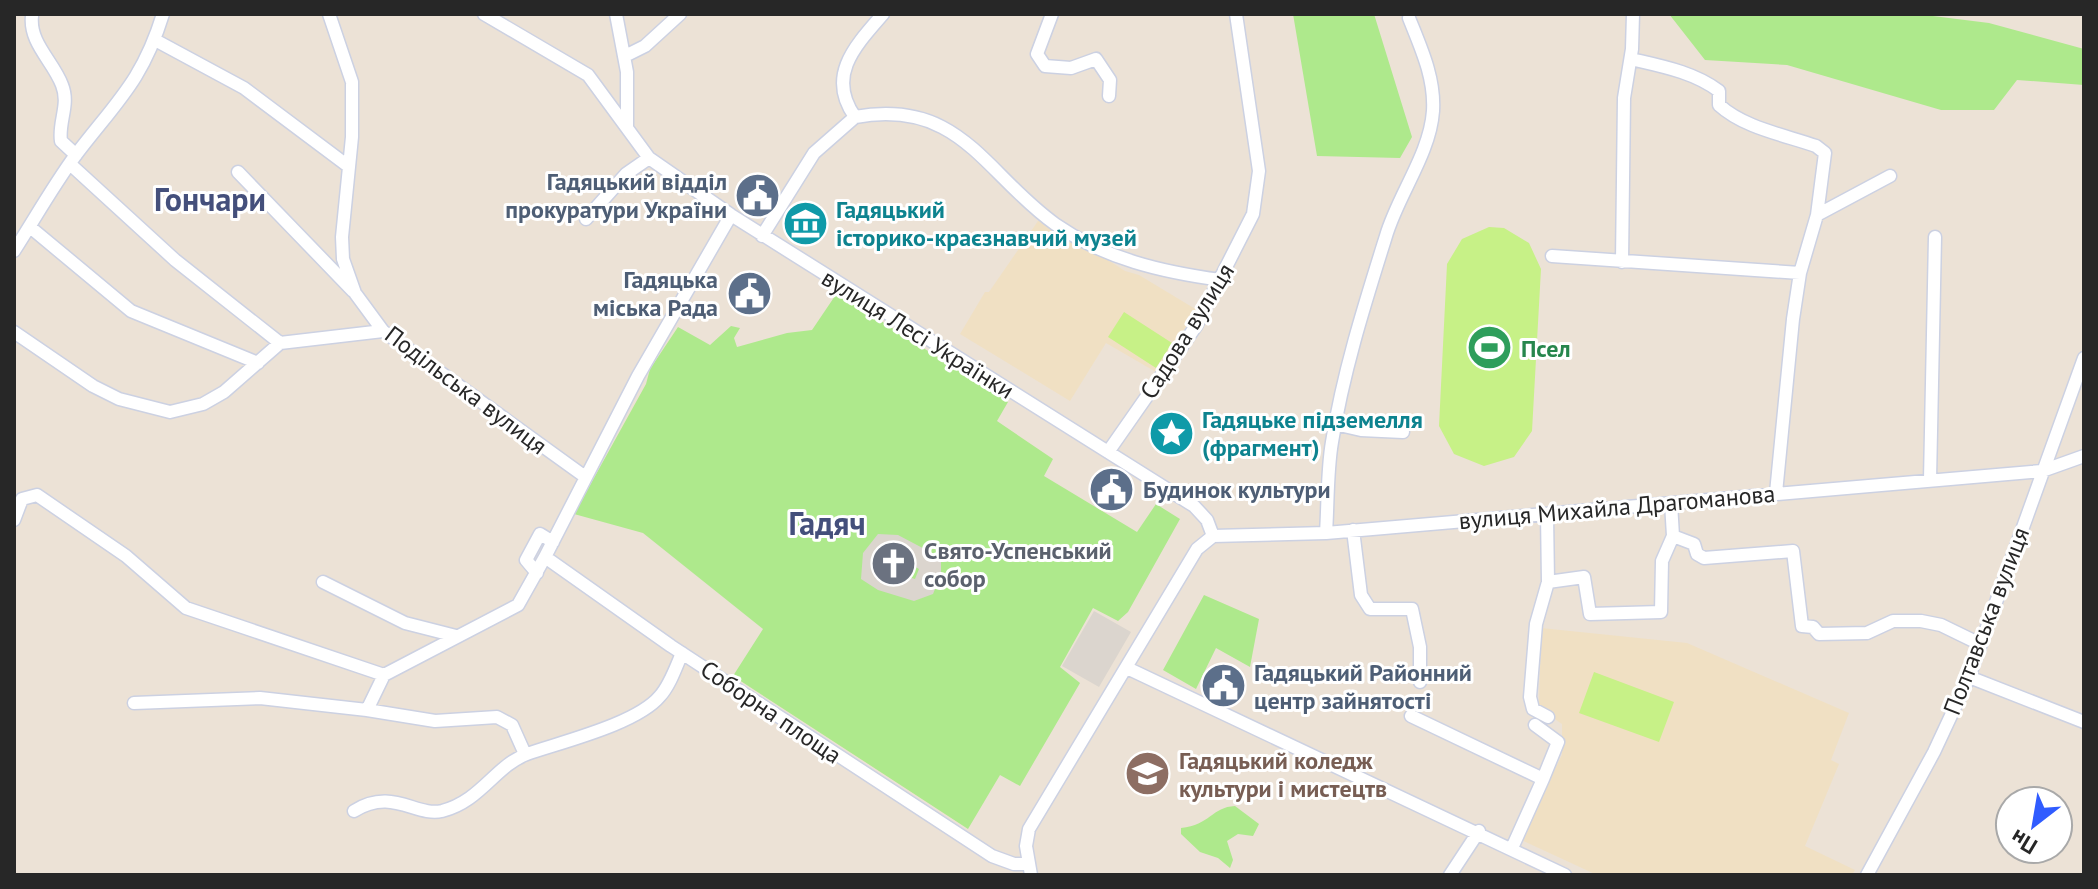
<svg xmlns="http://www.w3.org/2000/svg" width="2098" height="889" font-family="'PT Sans',sans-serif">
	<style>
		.education { fill: #f0e0c3 }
		.green { fill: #aee98c }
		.pitch { fill: #c7f187 }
		.plaza { fill: #dbd5ce; fill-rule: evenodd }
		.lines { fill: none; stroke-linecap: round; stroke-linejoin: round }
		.minor-casing { stroke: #ccd1e2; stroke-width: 15 }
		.minor { stroke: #fff; stroke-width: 12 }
		.labels { text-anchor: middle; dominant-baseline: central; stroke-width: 6; stroke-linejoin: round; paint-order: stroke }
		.service-label { font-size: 24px; font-weight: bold; fill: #4e5e75; stroke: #fff; text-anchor: end }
		.culture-label { font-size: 24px; font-weight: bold; fill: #0d838f; stroke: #fff; text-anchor: start }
		.street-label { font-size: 24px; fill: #272727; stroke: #fff }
		.leisure-label { font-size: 24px; font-weight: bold; fill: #27864d; stroke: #fff; text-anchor: start }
		.worship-label { font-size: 24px; font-weight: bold; fill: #5b616d; stroke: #fff; text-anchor: start }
		.education-label { font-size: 24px; font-weight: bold; fill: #785e54; stroke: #fff; text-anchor: start }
		.district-label { font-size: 32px; font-weight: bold; fill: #444f7b; stroke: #fff }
	</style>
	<rect width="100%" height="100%" fill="#ece2d6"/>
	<path class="education" d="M1046 220 1125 271 1139 275 1197 310 1156 372 1106 343 1070 401 960 334 985 292H989L1038 221Z
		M1541 628 1687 643 1849 713 1831 760 1839 764 1805 846 1855 870 1852 875H1597L1519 839 1562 755V724L1539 708Z"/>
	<path class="green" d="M1293 14H1374L1412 137 1400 158 1317 156Z
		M1669 14H1917L1989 23 2084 49V85L2017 80 1994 110H1941L1787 65 1705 60Z
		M837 293 1008 402 997 421 1053 459 1044 476 1137 532 1156 504 1180 519 1128 612 1118 621 1093 608 1060 667 1080 683 1020 786 1000 775 968 829 733 676 763 629 643 533 574 514 646 384 650 369 678 327 710 345 731 326 740 328 734 338 737 347 787 333 812 330Z
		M1204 595 1259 619 1250 667 1216 648 1196 689 1163 670Z
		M1235 806 1259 824 1253 836 1238 834 1227 841 1233 860 1230 868 1218 858 1200 852 1181 834V828C1210 825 1212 807 1235 806Z"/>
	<path class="pitch" d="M1489 227 1504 228 1529 243 1541 269 1532 431 1514 457 1484 466 1454 454 1439 426 1447 264 1462 239Z
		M1124 312 1172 343 1156 368 1108 337Z
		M1594 672 1674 702 1659 742 1579 713Z"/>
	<path class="plaza" d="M878 534 898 535 934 554 941 562V574L933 594 914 601 878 590 861 579 863 553ZM884 547 902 552 900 558 919 569 915 579 893 572 890 577 875 567Z
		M1094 611 1131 632 1099 687 1062 666Z"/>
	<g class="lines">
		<defs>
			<path id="minor" d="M329 14 352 82V137L342 237 343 259 355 293 383 331 584 476
				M484 14 588 75 649 158 731 215 1194 506 1207 520 1213 536
				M616 14 627 72V126
				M1052 14 1037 54 1045 66 1071 68 1096 59 1110 80 1109 96
				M32 16C29 43 53 61 62 85 70 105 58 122 61 141L76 155
				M155 40 244 88 348 166
				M625 56 645 46 680 14
				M1631 59C1661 66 1694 72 1719 91V105C1744 128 1785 135 1816 146L1825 153 1817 215 1800 273 1793 319 1776 493
				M855 117C960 98 984 173 1055 224 1105 259 1162 272 1221 280
				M855 117C826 76 855 46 883 14
				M70 164 175 260 280 343
				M238 172 353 291
				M731 215 638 376 545 557 671 646 992 856 1014 864H1027
				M1817 215 1890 176
				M586 219 626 174 649 158
				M30 227 131 311 258 363
				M762 236 814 153 855 117
				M14 251C34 220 53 186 75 156 116 102 142 82 163 14
				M1552 256 1800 273
				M1622 262 1624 98 1632 49 1633 14
				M14 332 93 386 119 399 170 412 203 404 224 392 280 343 383 331
				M1335 424 1361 430 1403 432
				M1108 452 1196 326 1253 214 1259 171 1236 14
				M1930 480 1935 237
				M1671 503 1673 536 1694 544 1697 554 1704 558 1793 551 1802 626 1813 627 1819 634 1867 633 1893 621H1921L1941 625 1980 644
				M1547 514 1548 582 1584 577 1590 614 1661 612 1662 561 1673 536
				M14 520 22 499 37 495 126 556 186 608 384 675 518 605 545 557
				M1353 530 1361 595 1370 609H1412L1420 647V682
				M1326 533C1328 503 1327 471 1332 442 1343 372 1365 303 1386 236 1398 195 1430 154 1433 111 1435 78 1421 48 1409 18
				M537 573 526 560 540 534 553 542
				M323 582 405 623 456 636
				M1548 582 1536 624 1530 697 1533 709 1548 717
				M1127 668 1565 875
				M1969 677 2084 722
				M134 703 260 698 367 710 384 675
				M367 710 435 721 497 717 512 725 525 754
				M1411 716 1543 779 1512 848
				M1535 725 1558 742 1543 779
				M354 811C392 787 416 817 442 811 481 801 495 766 527 754 561 742 637 724 660 696 670 685 676 667 682 653
				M1031 875 1026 846 1029 829 1197 549 1213 536 1326 533 2042 471 2084 456
				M1450 875 1479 831
				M1867 875 1934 752 1969 677 2084 358"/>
		</defs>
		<use href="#minor" class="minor-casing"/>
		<use href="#minor" class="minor"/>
	</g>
	<defs>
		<symbol id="civic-disc" viewBox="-11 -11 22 22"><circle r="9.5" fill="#5c6f8a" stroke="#fff"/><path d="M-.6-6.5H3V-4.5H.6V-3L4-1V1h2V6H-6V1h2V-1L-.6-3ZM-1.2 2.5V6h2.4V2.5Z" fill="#fff"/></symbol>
		<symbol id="museum-disc" viewBox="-11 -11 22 22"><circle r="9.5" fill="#0f9aa8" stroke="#fff"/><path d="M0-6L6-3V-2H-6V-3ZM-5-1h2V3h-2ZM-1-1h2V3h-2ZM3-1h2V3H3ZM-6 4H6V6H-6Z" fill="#fff"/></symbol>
		<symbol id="stadium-disc" viewBox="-11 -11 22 22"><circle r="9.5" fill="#2e9e5b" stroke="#fff"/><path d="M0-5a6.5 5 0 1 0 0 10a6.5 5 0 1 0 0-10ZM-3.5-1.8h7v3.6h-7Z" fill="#fff"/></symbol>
		<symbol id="sight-disc" viewBox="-11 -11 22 22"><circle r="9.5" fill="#0f9aa8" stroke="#fff"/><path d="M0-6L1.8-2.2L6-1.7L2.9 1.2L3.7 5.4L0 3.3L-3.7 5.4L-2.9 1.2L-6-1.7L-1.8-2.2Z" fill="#fff"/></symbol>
		<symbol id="church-disc" viewBox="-11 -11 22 22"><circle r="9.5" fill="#6b7280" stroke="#fff"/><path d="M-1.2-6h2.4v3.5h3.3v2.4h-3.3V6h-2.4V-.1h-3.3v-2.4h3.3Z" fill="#fff"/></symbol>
		<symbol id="university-disc" viewBox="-11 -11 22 22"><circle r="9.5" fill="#8d6e63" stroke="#fff"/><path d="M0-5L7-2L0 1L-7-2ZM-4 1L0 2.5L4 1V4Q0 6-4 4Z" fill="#fff"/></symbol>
	</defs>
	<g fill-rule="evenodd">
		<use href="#civic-disc" x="732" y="170" width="51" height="51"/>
		<use href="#museum-disc" x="780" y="198" width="51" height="51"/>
		<use href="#civic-disc" x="724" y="268" width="51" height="51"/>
		<use href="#stadium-disc" x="1464" y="322" width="51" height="51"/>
		<use href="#sight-disc" x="1146" y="408" width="51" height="51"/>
		<use href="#civic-disc" x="1086" y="464" width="51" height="51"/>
		<use href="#church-disc" x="868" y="538" width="51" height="51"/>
		<use href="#civic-disc" x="1198" y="660" width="51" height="51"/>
		<use href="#university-disc" x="1122" y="748" width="51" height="51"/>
	</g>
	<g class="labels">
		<g class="service-label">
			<text x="727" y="181">Гадяцький відділ<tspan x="727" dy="28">прокуратури України</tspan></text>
			<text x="718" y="279">Гадяцька<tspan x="718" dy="28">міська Рада</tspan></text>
			<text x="1143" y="489" text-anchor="start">Будинок культури</text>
			<text x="1254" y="672" text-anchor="start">Гадяцький Районний<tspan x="1254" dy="28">центр зайнятості</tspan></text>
		</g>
		<g class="culture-label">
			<text x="836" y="209">Гадяцький<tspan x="836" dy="28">історико-краєзнавчий музей</tspan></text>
			<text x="1202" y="419">Гадяцьке підземелля<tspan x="1202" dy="28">(фрагмент)</tspan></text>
		</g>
		<g class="street-label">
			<text transform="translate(1187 331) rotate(-58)">Садова вулиця</text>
			<text transform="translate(918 334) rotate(32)">вулиця Лесі Українки</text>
			<text transform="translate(466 390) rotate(37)">Подільська вулиця</text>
			<text transform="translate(1617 507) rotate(-5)">вулиця Михайла Драгоманова</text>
			<text transform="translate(1986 621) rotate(-69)">Полтавська вулиця</text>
			<text transform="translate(771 712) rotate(34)">Соборна площа</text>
		</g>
		<g class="leisure-label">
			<text x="1521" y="348">Псел</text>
		</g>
		<g class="worship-label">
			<text x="924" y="550">Свято-Успенський<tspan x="924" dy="28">собор</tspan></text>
		</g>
		<g class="education-label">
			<text x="1179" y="760">Гадяцький коледж<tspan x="1179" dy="28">культури і мистецтв</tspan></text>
		</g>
		<g class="district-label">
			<text x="210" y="199">Гончари</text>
			<text x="827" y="523">Гадяч</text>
		</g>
	</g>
	<rect width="2098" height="889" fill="none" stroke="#272727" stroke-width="32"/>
	<g transform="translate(2034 825) rotate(211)"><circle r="38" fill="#ffffff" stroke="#a9a9a9" stroke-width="2"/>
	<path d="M0-6L14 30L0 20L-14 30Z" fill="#305cff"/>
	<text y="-12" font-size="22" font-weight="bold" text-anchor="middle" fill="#272727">Пн</text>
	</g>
</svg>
